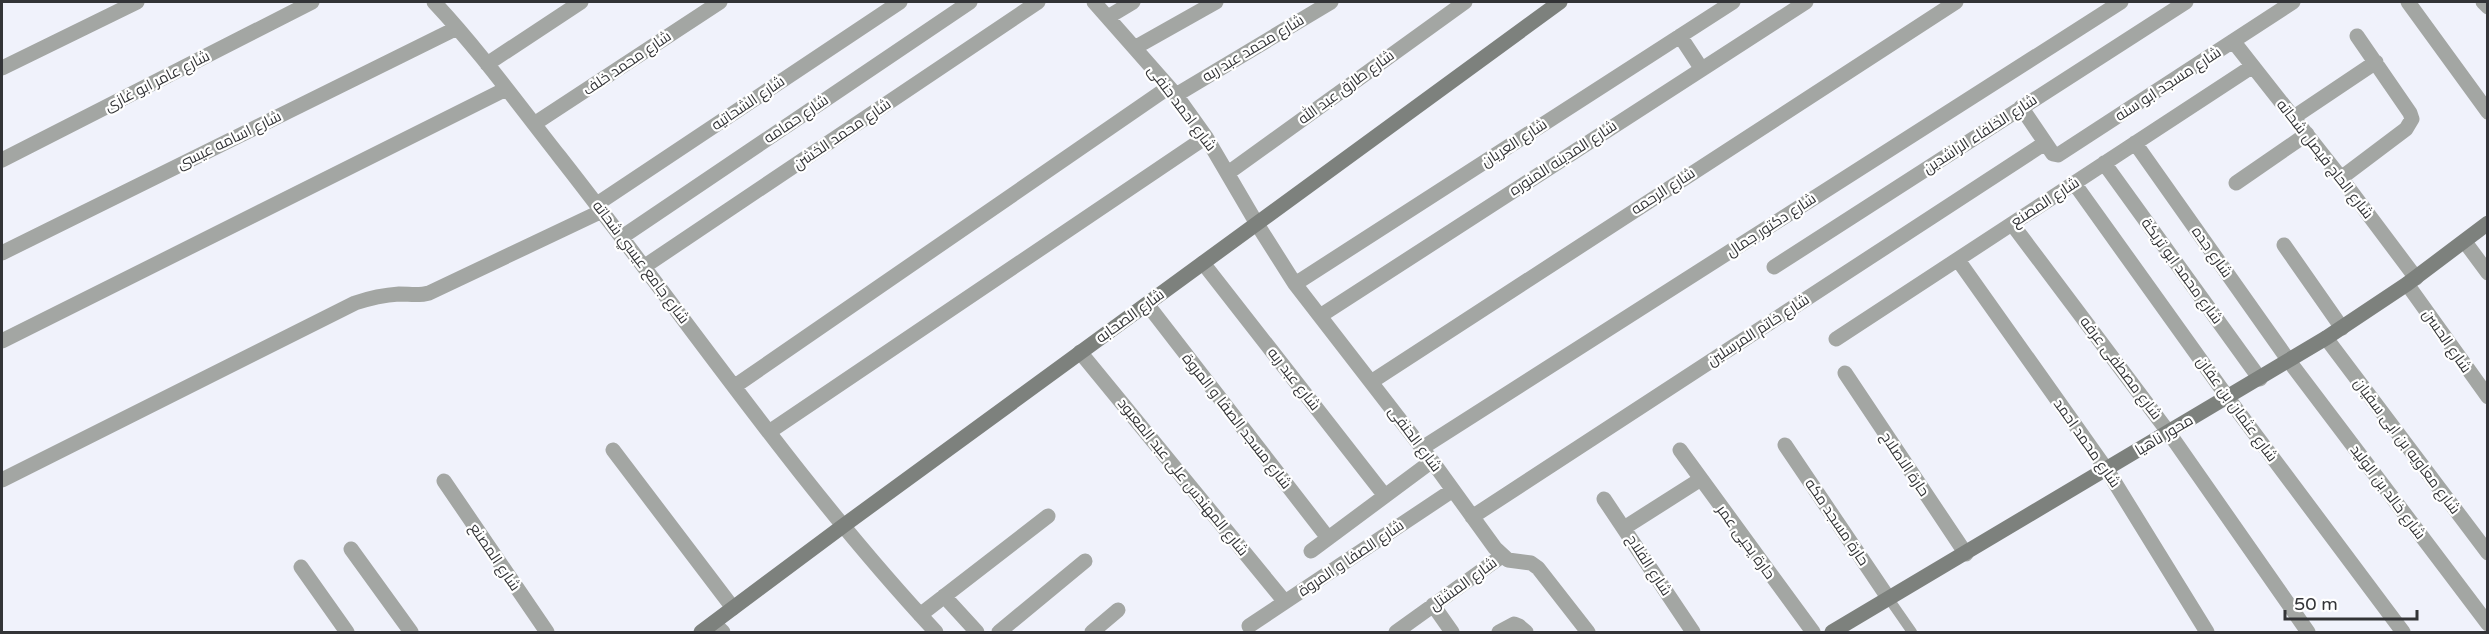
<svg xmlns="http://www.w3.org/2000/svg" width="2489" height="634" font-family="'Varela Round',Cairo,sans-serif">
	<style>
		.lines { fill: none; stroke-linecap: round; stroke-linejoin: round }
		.lane { stroke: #a3a6a3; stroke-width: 10 }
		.street { stroke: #a3a6a3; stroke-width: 15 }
		.secondary { stroke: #7d817d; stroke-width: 15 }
		.labels { text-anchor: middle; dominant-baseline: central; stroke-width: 4.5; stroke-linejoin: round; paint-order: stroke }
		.street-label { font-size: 15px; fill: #333437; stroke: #fff }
	</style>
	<rect width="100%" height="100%" fill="#f0f2fb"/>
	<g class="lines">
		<path class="lane" d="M1889 599 1912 632"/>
		<path class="street" d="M434 2C479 50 518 104 559 156 684 315 798 484 936 632
			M1094 2 1176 95 1206 137 1257 224 1295 284 1432 461 1495 548 1508 560 1531 563 1538 568 1588 632
			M2408 2 2488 112
			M2483 2 2488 7
			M1108 17 1133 2
			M1680 36 1701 68
			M2233 41 2341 178 2416 278
			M1136 47 1216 2
			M487 64 581 2
			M2 68 137 2
			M1176 95 1331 2
			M2021 107 2053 154 2058 155 2293 2
			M2294 117 2376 62
			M534 124 720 2
			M2135 143 2289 361 2488 624
			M2 160 312 2
			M2104 163 2260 379
			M1228 173 1465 2
			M2341 178 2406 129 2412 119 2410 113 2357 36
			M2074 183 2228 398 2403 632
			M2236 183 2307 134
			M597 204 900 2
			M2012 224 2169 433 2308 632
			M622 237 970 2
			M2465 242 2488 273
			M2284 245 2342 328
			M2 253 457 28
			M1958 260 2107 470 2207 632
			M1203 263 1385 496
			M645 266 1038 2
			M1774 267 2186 2
			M1295 284 1733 2
			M2407 284 2488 397
			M1147 304 1328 538
			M1320 316 1806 2
			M2326 338 2488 553
			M1836 339 2253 66
			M2 341 506 89
			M1080 352 1285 602
			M1845 373 1966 554
			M1371 382 1956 2
			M735 386 1169 87
			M769 432 1206 137
			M1785 445 1889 599
			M1422 448 2121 2
			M613 450 733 608
			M1680 450 1813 632
			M2 480 355 303C370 298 384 295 399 294 410 294 419 296 429 293L602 211
			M444 481 547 632
			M1604 499 1693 632
			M1472 517 2045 143
			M1624 528 1701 479
			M351 549 411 632
			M1311 551 1432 461
			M301 567 347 632
			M944 596 977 632
			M1433 605 1452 632
			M920 615 1048 516
			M714 623 723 632
			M1249 626 1453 490
			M999 632 1085 561
			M1092 632 1118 610
			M1396 632 1502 556
			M1499 632 1514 624 1519 626 1526 632"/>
		<path class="secondary" d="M701 632 843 526 1560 2
			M1832 632 2326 338 2407 284 2488 223"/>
	</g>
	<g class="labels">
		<g class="street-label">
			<text transform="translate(1253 48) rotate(-31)">شارع محمد عبد ربه</text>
			<text transform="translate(627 63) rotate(-34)">شارع محمد خلف</text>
			<text transform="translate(157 81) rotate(-27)">شارع عامر ابو غازى</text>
			<text transform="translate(2168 84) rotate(-33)">شارع مسجد ابو سنه</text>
			<text transform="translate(1346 87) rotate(-36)">شارع طارق عبد الله</text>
			<text transform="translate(748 103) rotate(-34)">شارع الشحاتيه</text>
			<text transform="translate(1182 108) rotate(53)">شارع احمد حنفى</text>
			<text transform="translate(796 119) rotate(-34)">شارع حمامه</text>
			<text transform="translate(842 134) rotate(-34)">شارع محمد الخشن</text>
			<text transform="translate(1980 134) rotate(-33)">شارع الخلفاء الراشدين</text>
			<text transform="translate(229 140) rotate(-26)">شارع اسامه عيسى</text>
			<text transform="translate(1514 143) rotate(-33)">شارع العريان</text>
			<text transform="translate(1563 158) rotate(-33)">شارع المدينه المنوره</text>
			<text transform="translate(2325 159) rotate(52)">شارع الحاج فيصل شحاته</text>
			<text transform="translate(1663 191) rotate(-33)">شارع الرحمه</text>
			<text transform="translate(2045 202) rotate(-33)">شارع المصنع</text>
			<text transform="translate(1771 225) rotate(-33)">شارع دكتور جمال</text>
			<text transform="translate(2212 252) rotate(55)">شارع جده</text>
			<text transform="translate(641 262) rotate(53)">شارع جامع عيسي شحاته</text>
			<text transform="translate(2182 271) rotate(54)">شارع محمد ابو تريكة</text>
			<text transform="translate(1130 316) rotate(-36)">شارع الصحابه</text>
			<text transform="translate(1758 330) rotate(-33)">شارع خاتم المرسلين</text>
			<text transform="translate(2447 341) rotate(55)">شارع الحسن</text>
			<text transform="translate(2121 368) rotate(53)">شارع مصطفى عرفه</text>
			<text transform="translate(1294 379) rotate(52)">شارع عبد ربه</text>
			<text transform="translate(2237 409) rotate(54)">شارع عثمان بن عفان</text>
			<text transform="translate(1237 421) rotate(52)">شارع مسجد الصفا و المروة</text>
			<text transform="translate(2164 435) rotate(-31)">محور ناهيا</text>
			<text transform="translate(1415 439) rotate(53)">شارع الحنفى</text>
			<text transform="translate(2087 443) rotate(55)">شارع محمد احمد</text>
			<text transform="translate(2407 446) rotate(53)">شارع معاويه بن ابى سفيان</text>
			<text transform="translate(1905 464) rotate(56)">حارة الاصلاح</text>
			<text transform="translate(1183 477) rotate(51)">شارع المهندس على عبد المعبود</text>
			<text transform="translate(2388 492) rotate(53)">شارع خالد بن الوليد</text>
			<text transform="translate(1837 522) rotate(56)">حارة مسجد مكه</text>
			<text transform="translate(1746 542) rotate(54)">حارة يحيى عمر</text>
			<text transform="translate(495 557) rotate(56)">شارع المصنع</text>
			<text transform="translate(1351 558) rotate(-34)">شارع الصفا و المروة</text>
			<text transform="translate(1649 565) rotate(57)">شارع الفلاح</text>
			<text transform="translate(1463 584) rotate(-36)">شارع المشتل</text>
		</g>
	</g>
	<rect width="2489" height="634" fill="none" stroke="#333437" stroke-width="6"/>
	<path d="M2285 610v9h132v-9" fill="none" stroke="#333437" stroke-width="3"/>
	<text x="2294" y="610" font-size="18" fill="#333437" stroke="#ffffff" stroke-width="4.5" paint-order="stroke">50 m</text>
</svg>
